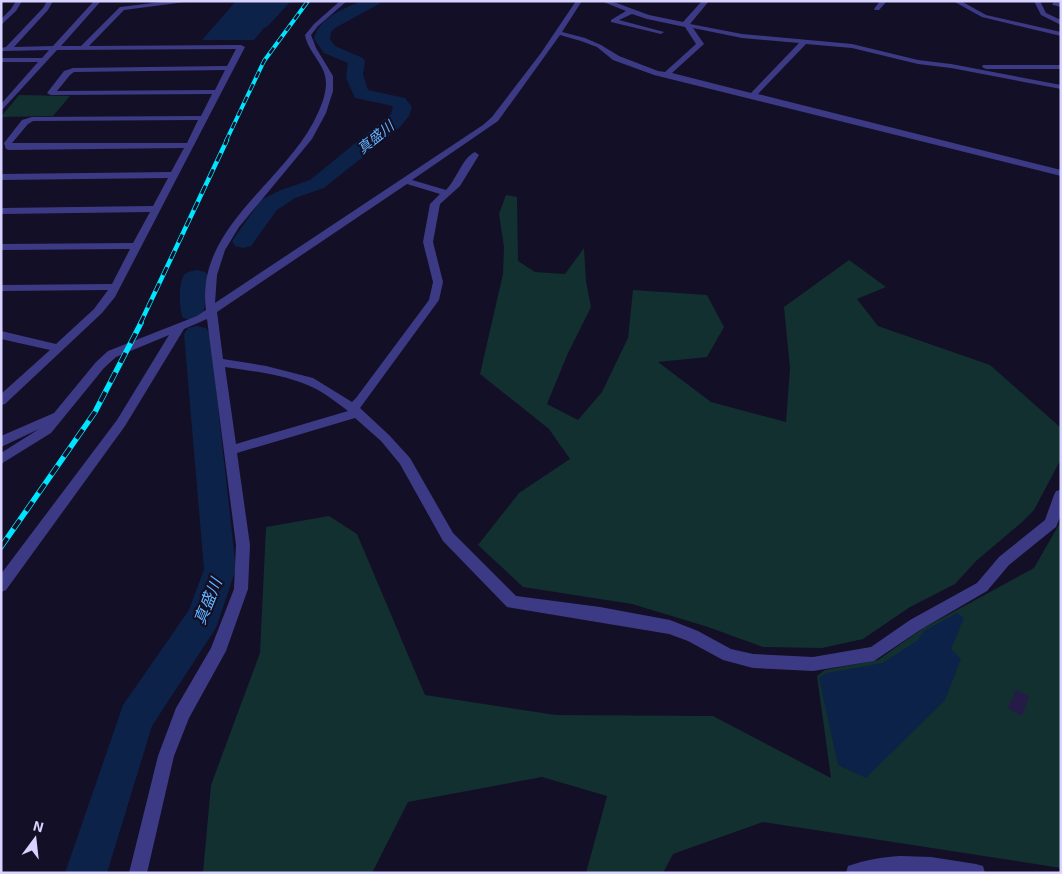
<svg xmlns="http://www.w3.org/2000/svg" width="1062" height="874" font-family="'Exo 2','Noto Sans JP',sans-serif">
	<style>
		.green { fill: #12302f }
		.water { fill: #0c2248 }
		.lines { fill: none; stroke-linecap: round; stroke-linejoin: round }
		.river { fill: #0c2248; fill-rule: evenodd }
		.building { fill: #241b47 }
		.minor { fill: #3d3a85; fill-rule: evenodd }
		.rail-far2-casing { stroke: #00e5ff; stroke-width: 4 }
		.rail-far1-casing { stroke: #00e5ff; stroke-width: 4.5 }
		.rail-casing { stroke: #00e5ff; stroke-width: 5.5 }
		.rail-far2 { stroke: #130f26; stroke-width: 2.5; stroke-dasharray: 7; stroke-linecap: butt }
		.rail-far1 { stroke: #130f26; stroke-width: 3; stroke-dasharray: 9; stroke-linecap: butt }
		.rail { stroke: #130f26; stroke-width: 4; stroke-dasharray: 11; stroke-linecap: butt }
		.labels { text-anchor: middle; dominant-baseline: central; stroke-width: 4.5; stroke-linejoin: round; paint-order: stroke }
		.far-water-label { font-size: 14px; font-style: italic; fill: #62b6ff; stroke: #130f26 }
		.water-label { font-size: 16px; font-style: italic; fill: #62b6ff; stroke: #130f26 }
	</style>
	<rect width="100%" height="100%" fill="#130f26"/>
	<path class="green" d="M19 95 70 96 53 116 1 117Z
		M506 195 517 197 518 261 535 272 565 274 584 248 586 281 591 307 568 353 547 404 578 420 602 392 628 338 633 290 707 295 724 327 707 357 658 362 711 402 786 422 790 368 784 307 849 260 886 287 857 299 878 326 990 365 1061 428V459L1034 510 1021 523 976 561 955 584 910 607 863 639 822 648 763 647 708 627 632 604 523 587 478 545 519 493 570 459 549 429 480 374 503 274 504 247 499 214Z
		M329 516 357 534 425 695 556 715 713 716 831 778 817 676 825 670 878 660 922 629 1034 568 1061 521V868L763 822 673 854 663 873H586L607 796 542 777 408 802 372 873H203L211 785 260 653 266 527Z"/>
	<path class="water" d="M236 1H291L267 27 264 28 254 40H202Z
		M957 613 964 618 951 649 961 659 945 700 866 778 838 765 819 678 827 673 883 663 918 640 924 631Z"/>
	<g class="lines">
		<path class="river" d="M362 1H381L379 4 335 28 331 32 330 39 335 46 363 58 365 62 363 74 368 90 405 98 412 107 409 116 399 128 324 188 295 198 277 210 251 246 243 248 235 246 232 241 261 200 281 190 310 180 391 114 393 106 355 98 346 78 348 63 324 53 314 39C319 17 343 9 362 1Z
			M197 270 205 272 209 277C201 289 209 305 201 318L192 320 183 318C179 311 178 279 185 274 188 271 193 271 197 270Z
			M197 326 206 328 210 334 236 569 216 628 152 726 107 873H65L123 705 189 610 204 569 184 334 188 328Z"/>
	</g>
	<path class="building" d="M1016 690 1029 696 1022 716 1008 708Z"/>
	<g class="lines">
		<path class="minor" d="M16 1H22L16 11 1 25V19L11 9Z
			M47 1H53L48 10 14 47 53 46 94 1H101L61 46H81L120 7 169 1H193L124 10 89 46 241 45 245 47 115 297 102 313 5 404 1 405V394L50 350 1 339V331L56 344 94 309 108 290 1 291V285L112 284 130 249 1 250V244L133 243 150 212 1 214V208L153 206 168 178 1 180V174L171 172 184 148 9 150 6 149 4 143 22 120 32 117 201 116 212 94 51 95 47 93 64 71 73 68 227 66 236 49 57 50 1 111V104L38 62H1V58H42L49 50 4 51H1V48L6 47 43 8ZM225 70 215 90 57 91 70 75 74 72ZM198 120 187 143H12L28 124 33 121Z
			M340 1H347L318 26 311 35 316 48 333 76V91L326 113 312 139 239 227 225 250 217 275 215 303 483 125 492 117 541 53 576 1H582L562 32 585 38 601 45 619 56 658 71 665 72 696 44 685 27 647 19 632 14 619 20 664 32 661 34 611 22V20L626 11 601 1H611L649 15 683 22 702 1H709L690 24 742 34 852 44 918 60 951 64 1061 85V89L951 68 918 64 852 48 806 44 758 94 1061 170V176L654 75 613 60 597 47 581 41 560 35 498 121 412 180 446 190C457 179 462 158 475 152L479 155 460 186 440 204 433 242 443 282 439 300 360 408 389 435 410 458 453 533 516 596 600 607 670 620 698 631 731 649 753 654 813 657 871 647 910 620 977 583 999 557 1045 520 1054 495 1056 491 1061 490V515L1056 527 1009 565 987 591 920 630 874 661 813 671 753 668 723 660 688 641 669 634 507 607 443 541 400 464 381 441 355 418 237 453 250 545 248 589 226 651 189 718 174 756 147 873H129L158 756 176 708 211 648 234 589 236 545 207 319 184 329 125 426 6 590 1 592V574L117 420 169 335 116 357 104 368 51 433 1 464V453L39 429 1 447V436L54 413 96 362 108 351 197 316 206 310C195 230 280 185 313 123 319 111 326 97 326 83 326 64 308 53 305 35L314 24ZM693 28 742 38 799 43 751 93 672 73 704 44ZM407 184 440 194 430 204 423 242 433 282 429 300 356 398 352 402 313 378 266 366 223 359 217 312ZM225 367C251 371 280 374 305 384 321 390 335 401 348 411L236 444Z
			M880 1H887L879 10H875L874 9Z
			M953 1H961L986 15 1061 32V36L982 17Z
			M1034 1H1040L1046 13 1061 20V25L1041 15Z
			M1055 2 1061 3V7L1053 5 1052 4Z
			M983 65H1061V69H986L982 67Z
			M900 856 931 857 976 864 983 866 985 873H846L848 866C865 860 882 857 900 856Z"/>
		<defs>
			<path id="rail-far2" d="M226 141 264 61 308 1"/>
			<path id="rail-far1" d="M140 324 227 140"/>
			<path id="rail" d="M1 547 95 412 141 323"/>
		</defs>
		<use href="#rail-far2" class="rail-far2-casing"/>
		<use href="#rail-far1" class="rail-far1-casing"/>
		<use href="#rail" class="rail-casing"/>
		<use href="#rail-far2" class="rail-far2"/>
		<use href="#rail-far1" class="rail-far1"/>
		<use href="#rail" class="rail"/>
	</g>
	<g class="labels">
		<g class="far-water-label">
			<text transform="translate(375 137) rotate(-39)">真盛川</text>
		</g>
		<g class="water-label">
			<text transform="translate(207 601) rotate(-68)">真盛川</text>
		</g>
	</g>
	<rect width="1062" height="874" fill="none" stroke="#d9d4ff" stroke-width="5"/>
	<g transform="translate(35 839) rotate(15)" stroke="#130f26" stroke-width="4" paint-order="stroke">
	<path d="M0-4L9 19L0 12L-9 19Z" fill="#d9d4ff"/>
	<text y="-8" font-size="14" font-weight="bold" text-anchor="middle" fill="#d9d4ff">N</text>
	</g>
</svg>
